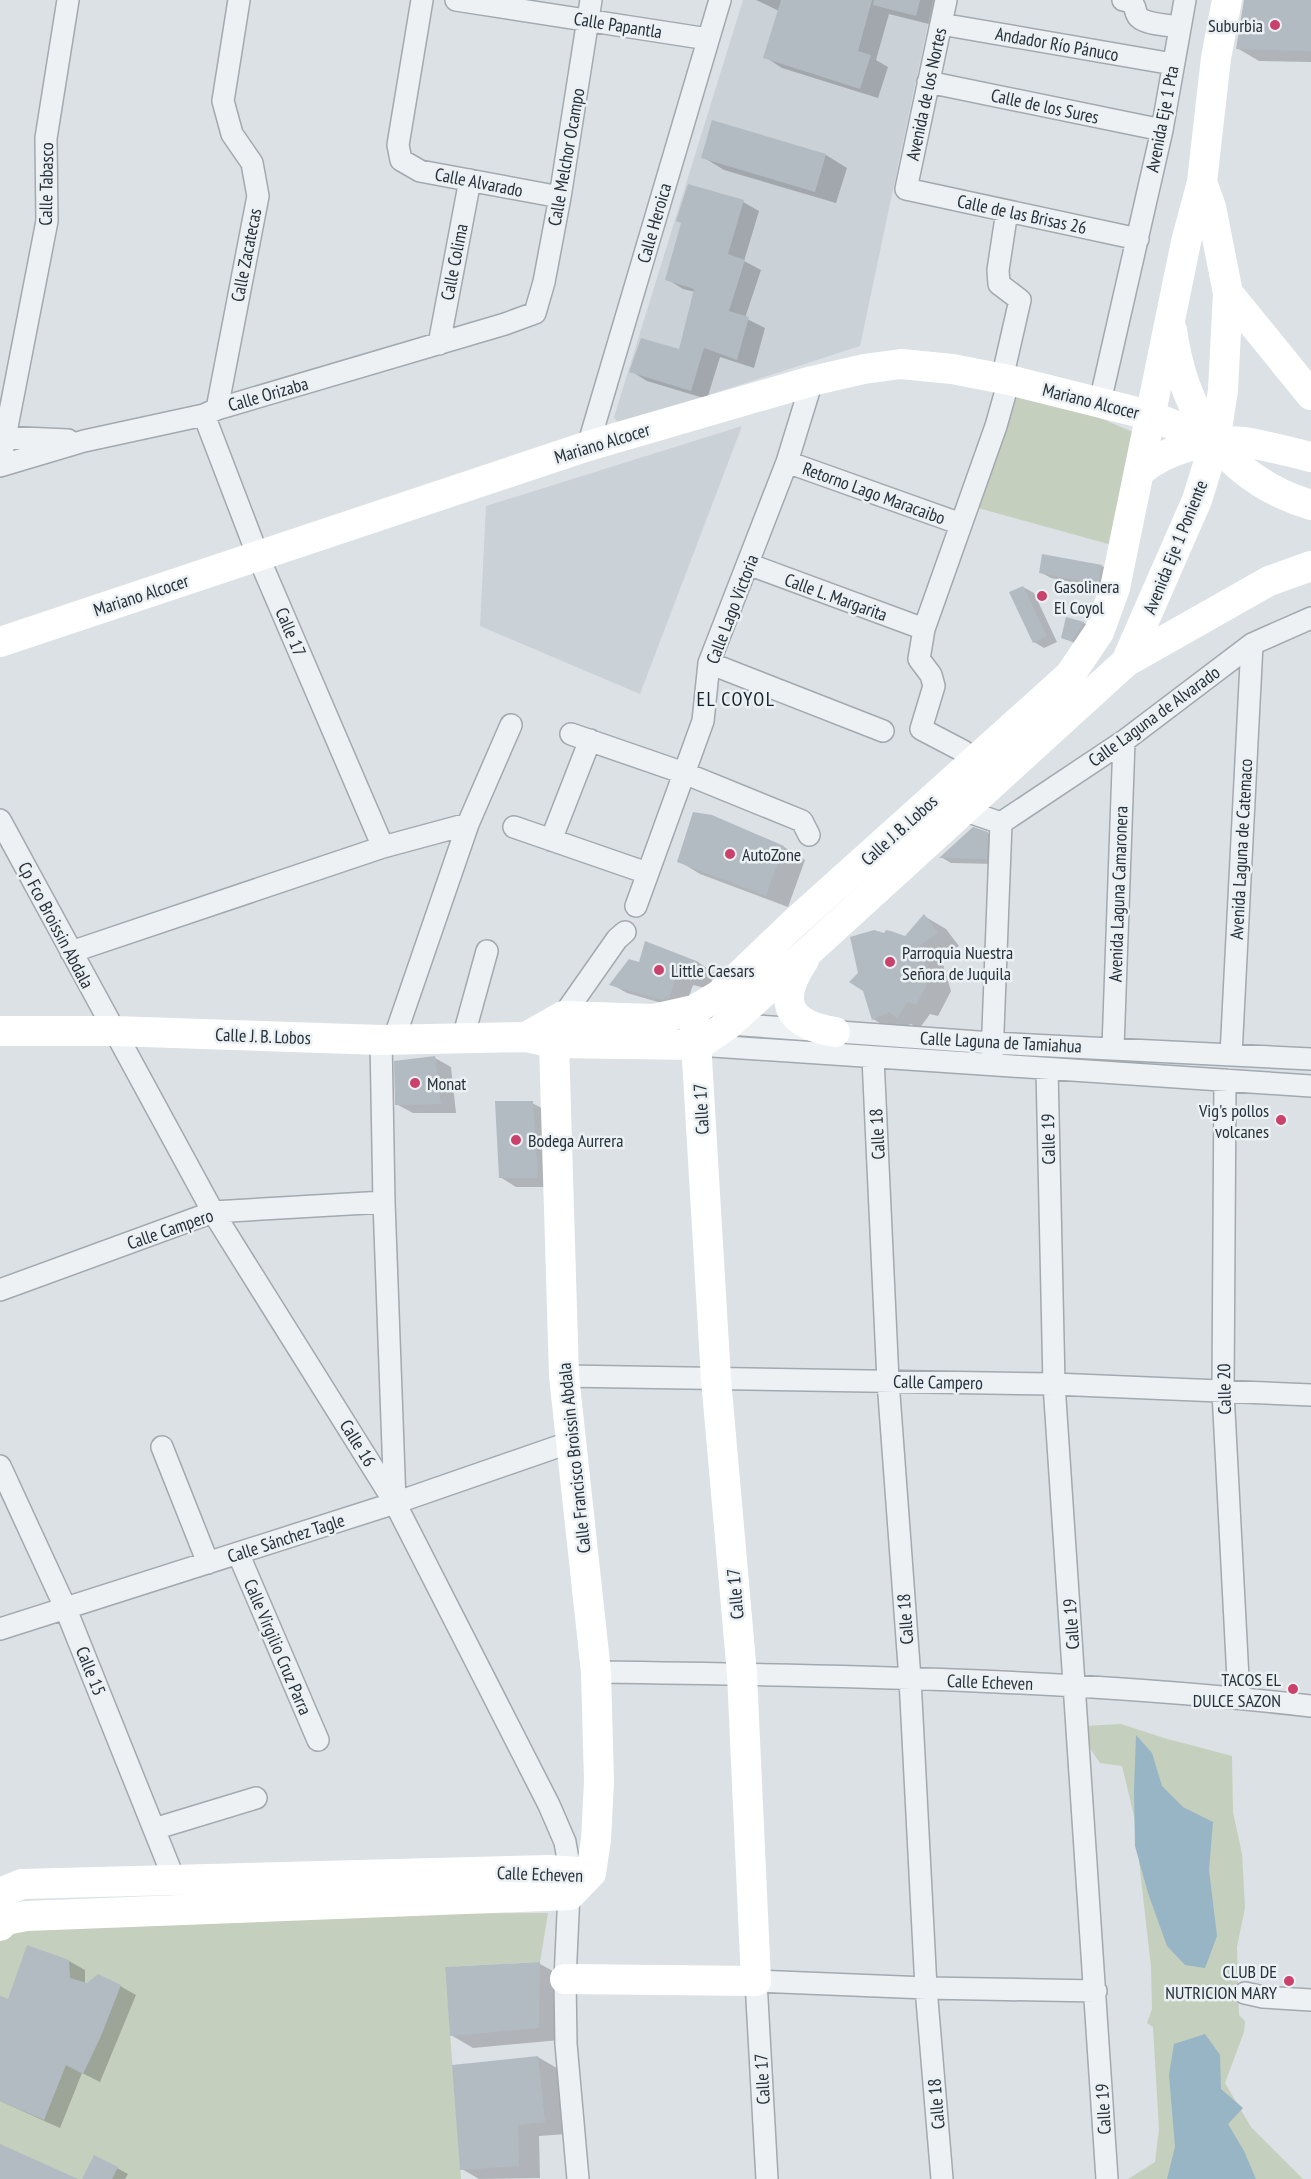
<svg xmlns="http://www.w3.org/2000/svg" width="1311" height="2179" font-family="'PT Sans Narrow',sans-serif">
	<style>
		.built { fill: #cad1d7 }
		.green { fill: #c4cfbd }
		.water { fill: #97b5c5 }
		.shadow { fill: #0003 }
		.building { fill: #b3bbc2 }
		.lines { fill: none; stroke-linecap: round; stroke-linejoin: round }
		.street-casing { stroke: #a2a9af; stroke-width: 24 }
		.street { stroke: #eef1f4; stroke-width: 21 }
		.secondary { stroke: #fff; stroke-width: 30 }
		.poi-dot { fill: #ca416b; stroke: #ebf0f3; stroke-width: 2 }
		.labels { text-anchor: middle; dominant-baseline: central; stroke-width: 5; stroke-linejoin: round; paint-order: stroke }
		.street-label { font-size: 18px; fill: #26313b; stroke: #ebf0f3 }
		.poi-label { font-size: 18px; fill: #26313b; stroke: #ebf0f3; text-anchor: start }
		.neighbourhood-label { font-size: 20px; letter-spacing: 1.5px; fill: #18222c; stroke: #ebf0f3 }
	</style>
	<rect width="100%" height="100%" fill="#dce1e6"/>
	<path class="built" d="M743 0H933L860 346 619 424 614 417Z
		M742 426 640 694 480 626 486 506Z"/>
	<path class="green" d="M1009 380 1133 432 1112 545 967 505Z
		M1121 1724 1164 1738 1232 1756 1233 1812 1242 1854 1245 1908 1237 1947 1239 2015 1245 2021 1244 2032 1225 2083 1251 2127 1303 2179H1128L1155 2162 1159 2129 1153 2027 1147 2023 1152 2009 1151 1967 1134 1816 1122 1766 1100 1763 1085 1741V1726Z
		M548 1913 540 1962 445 1967 461 2179H0V1926L62 1915Z"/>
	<path class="water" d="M1136 1735 1152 1753 1162 1786 1183 1807 1213 1822 1209 1870 1217 1936 1205 1968 1185 1965 1167 1946 1148 1893 1135 1846 1134 1790Z
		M1205 2034 1220 2055 1221 2089 1243 2108 1228 2124 1244 2151 1256 2179H1167L1175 2147 1169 2075 1174 2044Z"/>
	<path class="shadow" d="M756 0H940L933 25 889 14 876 60 888 67 878 98 782 68 765 57 779 11Z
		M1246 0H1311V62L1259 61 1237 48Z
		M713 122 826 155 847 168 836 203 724 170 703 157Z
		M743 202 759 211 744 261 761 270 745 318 765 328 754 368 720 357 707 399 647 381 631 371 680 351 695 292 683 289 667 279Z
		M1102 566 1112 572 1108 589 1051 578 1040 572Z
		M1023 587 1034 593 1057 642 1044 648 1034 642Z
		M1067 619 1084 623 1094 629 1083 646 1062 638Z
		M987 833 998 840 997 864 951 863 941 857Z
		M784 847 805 860 788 907 700 874 679 861Z
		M924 916 946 929 959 946 941 958 951 991 938 1016 930 1014 919 1029 911 1024 895 1032 873 1019 905 938Z
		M646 943 699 963 715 973 709 989 693 985 685 1007 679 1008 627 993 611 984 640 964Z
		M435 1058 451 1067 456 1113H413L396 1104Z
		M532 1103 549 1112 554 1187H516L500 1177Z
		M69 1961 85 1970V1984L120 1986 136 1995 100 2082 82 2073 60 2128 0 2101V1997L9 2001Z
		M540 1964 562 1976 560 2040 473 2048 451 2035Z
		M538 2057 560 2070 566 2134 539 2136 540 2178 479 2179 462 2169 454 2067Z
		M117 2168 128 2174 125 2179H84Z"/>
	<path class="building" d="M781 0H872L858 51 871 55 860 89 763 58Z
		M874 0H920L916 16 873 5Z
		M1244 0H1311V51L1236 49Z
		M712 120 826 154 815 192 701 158Z
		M688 184 744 200 728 254 745 260 729 311 749 317 737 360 704 348 691 391 629 372 641 338 679 349 694 289 665 280 681 223 676 221Z
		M1042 554 1102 565 1098 584 1039 573Z
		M1023 586 1047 636 1033 643 1009 592Z
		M1066 617 1084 622 1072 641 1061 638Z
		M693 812 712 815 784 846 766 896 677 862Z
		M973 827 988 832 987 859 939 858Z
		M924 914 938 933 920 945 930 978 916 1005 908 1002 897 1018 889 1012 872 1020 863 991 849 982 858 973 850 937 874 930 884 933 886 930 891 931 905 936Z
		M645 941 699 962 692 981 676 977 669 998 662 1000 609 985 629 959 639 962Z
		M435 1056 441 1104 395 1105 394 1061Z
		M495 1101H533L538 1178H499Z
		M27 1945 69 1960 70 1978 87 1983 98 1974 121 1985 101 2036 83 2074 66 2065 44 2120 0 2101V1996L8 1999Z
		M540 1962 539 2028 450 2036 445 1967Z
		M538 2056 545 2122 518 2125 519 2166 460 2170 452 2065Z
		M0 2144 78 2179H0Z
		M94 2155 118 2167 112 2179H82Z"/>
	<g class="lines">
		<defs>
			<path id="street" d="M422 0 398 145 401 160 420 171 560 197
				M456 0 708 39
				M946 0 906 189 1138 239
				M1123 0C1141 3 1131 13 1141 19 1151 25 1169 25 1180 27
				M941 24 1173 64
				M928 82 1162 130
				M439 344 470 180
				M1002 379 1020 300 999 284 998 270 1007 211
				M1100 402 1162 130 1185 0
				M217 409 258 196 252 163 232 134 223 101 239 0
				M204 415 258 556 383 847
				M0 437 68 440
				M588 446 720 0
				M787 462 961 524
				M0 463 47 221 46 138 68 0
				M0 466 84 441 204 415 217 409 505 324 535 313 544 282 560 197 591 0
				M748 564 924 629
				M709 663 883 731
				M571 734 684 773 802 821 809 835
				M976 761 963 751 921 729 934 686 931 675 919 659 924 629 996 426 1009 380
				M963 810 1001 823
				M0 820 213 1212 395 1503 549 1805 565 1842 570 1871 565 1979 566 2044 578 2179
				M1001 823 1124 741 1252 644 1311 618
				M514 827 647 873
				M551 840 590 740
				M636 906 703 721 709 663 787 462 812 381
				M71 952 383 847 468 824
				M722 1021 729 1024 992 1043 1311 1059
				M560 1025 563 1016 617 939 625 932
				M463 1038 487 951
				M394 1039 468 824 511 725
				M381 1040 384 1202 395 1502
				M698 1045C902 1060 1107 1071 1311 1086
				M1113 1048 1124 741
				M1231 1055 1252 644
				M992 1057 1001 823
				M873 1058 888 1381 910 1679 926 1988 942 2179
				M1047 1069 1054 1384 1107 2179
				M1225 1080 1223 1392 1239 1698
				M0 1290 213 1212 384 1202
				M564 1376 1054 1384 1311 1395
				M162 1447 208 1563
				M0 1466 65 1607 174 1879
				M238 1553 318 1740
				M0 1629 395 1503 571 1442
				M596 1672C834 1675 1074 1679 1311 1706
				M154 1829 256 1798
				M1245 1993 1263 1997 1311 2000
				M767 2179 756 1981 926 1988 1096 1991"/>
		</defs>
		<use href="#street" class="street-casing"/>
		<use href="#street" class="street"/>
		<path class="secondary" d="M1228 293 1311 395
			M1172 330C1184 415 1226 479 1311 505
			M1139 472C1166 449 1207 438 1243 442 1266 445 1289 452 1311 457
			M0 642 588 446 812 381 864 369 901 364 952 369 1009 380 1149 415 1215 442
			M1126 662 1197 500 1215 442 1223 390 1228 293 1211 207 1202 182
			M804 960C777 1001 786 1024 835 1032
			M0 1031H113L381 1040 526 1037 554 1043 698 1045 729 1024 1126 662 1269 581 1311 566
			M526 1037 563 1016 654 1019 694 1010 719 995 792 925 1070 675 1099 632 1115 588 1186 242 1202 182 1216 58 1227 0
			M554 1043 564 1376 596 1672 599 1781 596 1840 591 1873
			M0 1893 22 1884 549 1870 591 1873
			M0 1926 6 1920 26 1916 570 1895 591 1873
			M565 1979 756 1981 742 1674 716 1379 695 1025"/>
	</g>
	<g class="poi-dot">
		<circle cx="1275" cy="25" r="6"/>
		<circle cx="1042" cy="596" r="6"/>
		<circle cx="730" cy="854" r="6"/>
		<circle cx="890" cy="962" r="6"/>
		<circle cx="659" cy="970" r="6"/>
		<circle cx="415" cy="1083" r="6"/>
		<circle cx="1281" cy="1120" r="6"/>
		<circle cx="516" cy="1140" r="6"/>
		<circle cx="1293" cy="1689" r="6"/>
		<circle cx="1289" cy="1981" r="6"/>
	</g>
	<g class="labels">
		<g class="street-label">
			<text transform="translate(618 25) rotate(9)">Calle Papantla</text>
			<text transform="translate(1057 44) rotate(10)">Andador Río Pánuco</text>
			<text transform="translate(926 94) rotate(-78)">Avenida de los Nortes</text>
			<text transform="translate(1045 106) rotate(12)">Calle de los Sures</text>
			<text transform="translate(1162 119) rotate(-79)">Avenida Eje 1 Pta</text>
			<text transform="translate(566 157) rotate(-80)">Calle Melchor Ocampo</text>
			<text transform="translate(479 182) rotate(11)">Calle Alvarado</text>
			<text transform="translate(46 184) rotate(-89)">Calle Tabasco</text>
			<text transform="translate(1022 214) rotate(12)">Calle de las Brisas 26</text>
			<text transform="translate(654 223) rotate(-74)">Calle Heroica</text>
			<text transform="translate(246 255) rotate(-79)">Calle Zacatecas</text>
			<text transform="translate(454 262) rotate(-79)">Calle Colima</text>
			<text transform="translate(268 394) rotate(-16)">Calle Orizaba</text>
			<text transform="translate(1091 401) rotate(14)">Mariano Alcocer</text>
			<text transform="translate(602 443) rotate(-17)">Mariano Alcocer</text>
			<text transform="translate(874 493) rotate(20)">Retorno Lago Maracaibo</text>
			<text transform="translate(1175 547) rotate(-68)">Avenida Eje 1 Poniente</text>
			<text transform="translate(141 595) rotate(-18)">Mariano Alcocer</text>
			<text transform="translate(836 597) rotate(20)">Calle L. Margarita</text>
			<text transform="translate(732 609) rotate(-69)">Calle Lago Victoria</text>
			<text transform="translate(291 632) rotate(67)">Calle 17</text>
			<text transform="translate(1154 716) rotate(-36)">Calle Laguna de Alvarado</text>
			<text transform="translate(899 830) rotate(-42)">Calle J. B. Lobos</text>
			<text transform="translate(1241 849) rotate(-87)">Avenida Laguna de Catemaco</text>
			<text transform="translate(1118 894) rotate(-88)">Avenida Laguna Camaronera</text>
			<text transform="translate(56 925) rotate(62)">Cp Fco Broissin Abdala</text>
			<text transform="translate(263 1036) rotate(2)">Calle J. B. Lobos</text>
			<text transform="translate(1001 1042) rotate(3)">Calle Laguna de Tamiahua</text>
			<text transform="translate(701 1109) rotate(-93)">Calle 17</text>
			<text transform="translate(877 1134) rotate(-93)">Calle 18</text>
			<text transform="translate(1048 1139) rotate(-91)">Calle 19</text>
			<text transform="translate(170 1229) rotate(-19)">Calle Campero</text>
			<text transform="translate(938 1382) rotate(1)">Calle Campero</text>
			<text transform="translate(1224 1389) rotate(-91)">Calle 20</text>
			<text transform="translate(358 1443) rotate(58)">Calle 16</text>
			<text transform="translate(574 1458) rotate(-96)">Calle Francisco Broissin Abdala</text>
			<text transform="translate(286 1538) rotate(-18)">Calle Sánchez Tagle</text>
			<text transform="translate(735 1594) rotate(-95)">Calle 17</text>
			<text transform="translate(905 1619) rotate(-94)">Calle 18</text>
			<text transform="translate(1071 1624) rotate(-94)">Calle 19</text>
			<text transform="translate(278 1647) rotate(67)">Calle Virgilio Cruz Parra</text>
			<text transform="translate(91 1671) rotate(68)">Calle 15</text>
			<text transform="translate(990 1682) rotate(2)">Calle Echeven</text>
			<text transform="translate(540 1874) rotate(2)">Calle Echeven</text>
			<text transform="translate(762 2079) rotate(-93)">Calle 17</text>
			<text transform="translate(936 2104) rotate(-95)">Calle 18</text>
			<text transform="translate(1103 2109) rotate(-93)">Calle 19</text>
		</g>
		<g class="poi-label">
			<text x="1263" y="25" text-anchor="end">Suburbia</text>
			<text x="1054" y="586">Gasolinera<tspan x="1054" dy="21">El Coyol</tspan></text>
			<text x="742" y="854">AutoZone</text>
			<text x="902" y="952">Parroquia Nuestra<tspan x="902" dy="21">Señora de Juquila</tspan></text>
			<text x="671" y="970">Little Caesars</text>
			<text x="427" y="1083">Monat</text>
			<text x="1269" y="1110" text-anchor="end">Vig's pollos<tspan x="1269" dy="21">volcanes</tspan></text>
			<text x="528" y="1140">Bodega Aurrera</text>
			<text x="1281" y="1679" text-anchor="end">TACOS EL<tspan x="1281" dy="21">DULCE SAZON</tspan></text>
			<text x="1277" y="1971" text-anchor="end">CLUB DE<tspan x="1277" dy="21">NUTRICION MARY</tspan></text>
		</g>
		<g class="neighbourhood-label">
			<text x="736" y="699">EL COYOL</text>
		</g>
	</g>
</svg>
